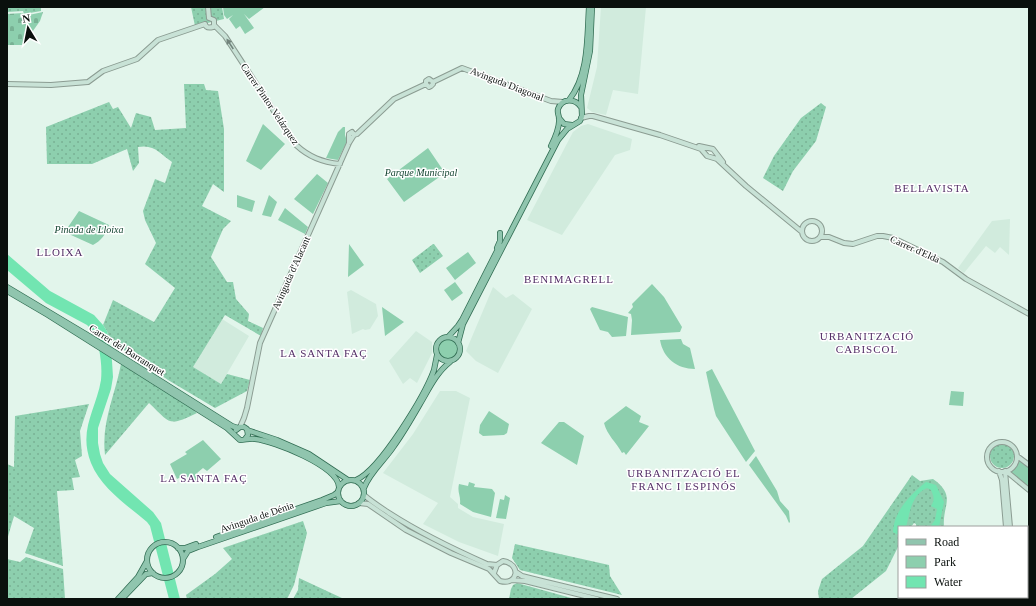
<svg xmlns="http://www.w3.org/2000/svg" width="1036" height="606" font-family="'Times New Roman',serif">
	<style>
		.built { fill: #d1ebdd }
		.grass { fill: url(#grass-dots) }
		.cemetery { fill: url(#cemetery-stones) }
		.green { fill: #8dcfae }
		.water { fill: #72e5b1 }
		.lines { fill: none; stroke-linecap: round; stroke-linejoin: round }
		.secondary-casing { stroke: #8b9c92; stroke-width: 6 }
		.primary-casing { stroke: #316d53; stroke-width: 6 }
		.secondary { stroke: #c8e2d6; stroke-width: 4 }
		.primary { stroke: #90c5ae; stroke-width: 4.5 }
		.oneway { fill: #72847c }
		.labels { text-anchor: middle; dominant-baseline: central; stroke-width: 3; stroke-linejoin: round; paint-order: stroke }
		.street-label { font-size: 10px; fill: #0a100d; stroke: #fff }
		.park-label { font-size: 10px; font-style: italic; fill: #0d3f2b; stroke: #fff }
		.neighbourhood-label { font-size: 11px; letter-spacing: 1px; fill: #522e66; stroke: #fff }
	</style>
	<defs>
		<pattern id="grass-dots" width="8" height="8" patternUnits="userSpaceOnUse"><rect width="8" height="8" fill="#8dcfae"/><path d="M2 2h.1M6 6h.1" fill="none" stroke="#78b194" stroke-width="1.8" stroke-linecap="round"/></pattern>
		<pattern id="cemetery-stones" width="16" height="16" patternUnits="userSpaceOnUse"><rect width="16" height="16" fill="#8dcfae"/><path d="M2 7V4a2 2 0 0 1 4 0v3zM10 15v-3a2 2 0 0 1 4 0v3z" fill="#78b194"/></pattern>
	</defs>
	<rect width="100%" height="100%" fill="#e2f5eb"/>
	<path class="built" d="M601 7H646L638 94 613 90 606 115 592 112 587 108 597 67Z
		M588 124 632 139 630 150 615 155 562 235 527 220 573 132 581 126Z
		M1010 219 1009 255 1000 247 995 253 986 246 964 273 958 268 992 221Z
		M493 287 506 298 513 294 532 309 498 373 476 361 466 351Z
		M351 290 376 304 378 316 370 329 365 330 363 329 352 334 347 292Z
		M222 319 249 336 221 384 192 367Z
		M416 331 432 342V353L417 383 410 378 403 384 389 361Z
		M440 391H456L470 398 450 497 458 504V508L473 517 504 524 498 556 459 542 423 524 438 503 383 473 413 434Z"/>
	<path class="grass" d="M7 7H41V11L24 14 23 11 7 12Z
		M191 7H222L224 19 195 26Z
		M184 84H204L206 90 218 91 224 129V192L213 184 202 206 231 221 223 229 211 257 227 282H233L236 299 249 314 248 321 263 328 261 336 225 315 193 367 221 384 227 374 250 380 247 391 215 408 168 380 109 340 107 331 103 325 113 300 154 322 175 288 145 264 156 243 145 220 143 211 155 179 165 183 172 162C160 154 155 144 138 147L139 163 133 171 127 149 92 164H47L46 127 109 102 113 109 118 107 131 128 136 113 151 117 155 130 186 128Z
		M821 103 826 107 816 141 793 171 783 191 763 178 774 156 801 118Z
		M433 244H434L443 256 420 273 412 260Z
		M121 364 186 404 197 413C168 427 171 424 149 403L105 455C101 422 115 396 121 364Z
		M89 404 80 431 82 456 75 460 80 477 72 478 74 490 57 491 63 566 25 553 34 528 14 516 7 540V464L14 467 15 416Z
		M990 456a12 12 0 1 1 24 0a12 12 0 1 1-24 0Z
		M912 475 920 481 933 479C957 496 942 505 944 527H916V524L914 523 911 527H899V545L886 571 851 599H819L818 591 822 579 863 546Z
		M303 521 307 533 294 585 287 599H187L186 595 215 574 232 559 223 548Z
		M515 544 609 565 610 576 622 595 520 570 512 558Z
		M26 557 63 569 65 599H7V559L20 562Z
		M299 578 344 599H293L298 590Z
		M517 583 575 599H509L511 589 513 585Z"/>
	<path class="cemetery" d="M43 12 40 21 23 45H7V14L23 13 24 16Z"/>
	<path class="green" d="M223 7H265L249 19 244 14 254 28 245 34 240 26 236 29 229 19 233 15 227 19 224 15Z
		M263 124 285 144 261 170 246 161Z
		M343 127H345V135L347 141 338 160 326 158 338 132Z
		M428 148 445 173 404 202 387 179Z
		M317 174 328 183 313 214 294 199Z
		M237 195 255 201 252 212 237 207Z
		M269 195 277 202 271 217 262 215Z
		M285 208 308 227 305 234 278 220Z
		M79 211 109 225C106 234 101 241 93 245L71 235 66 230Z
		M349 244 364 265 348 277Z
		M468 252 476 263 455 280 446 268Z
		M455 282 463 293 452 301 444 290Z
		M652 284 664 297 682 327 680 332 631 335 632 320 631 314 628 313 633 307 632 304Z
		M382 307 404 322 385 336Z
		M592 307 628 317 626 336 612 337 608 332 600 330 590 309Z
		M437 349a11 11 0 1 1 22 0a11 11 0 1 1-22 0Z
		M681 339 683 344 690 348 695 369C677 369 663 358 660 340Z
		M712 369 755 451 746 462 716 416 714 409 706 372Z
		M951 391 964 392 963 406 949 405Z
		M626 406 641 416 639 422 649 426 626 455 624 452 622 453C616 442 607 435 604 423Z
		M489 411 509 424 507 433 504 435 483 436 479 433 480 425Z
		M564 422 584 436 577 465 541 443 559 422Z
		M203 440 221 459 207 471 203 468 197 473 201 476 194 482 185 475 177 479 170 464 187 454 185 452Z
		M756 456 777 491 780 501 789 511 790 522 789 523 786 516 749 465Z
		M1018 458 1029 467V487L1009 472 1014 468Z
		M469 482 475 484 474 487 492 489 495 493 491 517 473 512 460 504C461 495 457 493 459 484L468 486Z
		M505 495 510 498 506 519 496 518 500 499 504 500Z"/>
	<path class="water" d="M7 254 50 291 94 315 103 325 107 331 112 361 113 377 111 389 98 428V443L100 454 103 463 110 474 153 512 161 523 180 599H169L150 526 147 522C127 505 101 488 91 463 78 430 96 410 101 380 102 369 101 360 99 349 97 339 95 332 87 325L46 303 7 270Z
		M926 482 936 485 944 502 939 527H930L935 520 937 509 931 506C935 500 934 497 931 490L927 488C911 495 910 513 906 527H899L898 535 893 532C894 511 910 495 926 482Z"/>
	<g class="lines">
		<defs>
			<path id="secondary" d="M208 7 209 18
				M209 18 214 20V25
				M205 24C206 28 209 28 213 27L214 25
				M214 25 225 36 296 145C309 157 322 162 340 164
				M433 82 462 68 551 101 563 102
				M7 84 51 85 88 82 103 71 137 59 158 40 205 24
				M426 84 429 87 431 86 433 84V82
				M426 84V81L429 79 433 82
				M581 118 589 116H593L660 135 701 149 707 156 717 159 746 186 802 232
				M349 143V134L352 132 354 135
				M699 146 713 149 723 162
				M802 231a10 10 0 1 1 20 0a10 10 0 1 1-20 0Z
				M820 237H829L844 243 853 244 877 236H883L893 238 943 262 966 279 1029 314
				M240 427 244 418 247 408 260 343 349 143 354 135 357 134 394 99 426 84
				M987 457a15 15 0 1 1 30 0a15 15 0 1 1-30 0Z
				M1017 456 1029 465
				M999 471 1002 480 1006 527
				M1005 471 1010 527
				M1006 471 1029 490
				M364 495C372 502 380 507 389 513 420 533 453 549 487 564L497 565
				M359 503 368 504 406 530 451 553 489 569 500 581C518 586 522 564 503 561L497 565 494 573
				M516 572 522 576 542 581 617 599
				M512 580 525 581 597 599
				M1012 597V599
				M1016 597V599"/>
			<path id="primary" d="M569 100C589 75 587 38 589 7
				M559 118 564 124 572 125
				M551 146C555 138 560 127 559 118 559 115 557 113 558 109 562 98 575 98 581 107
				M497 248 500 241V233
				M7 287 89 336 232 426 238 428
				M7 291 48 315 227 428 240 440C245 440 250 438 255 439 274 441 338 466 339 487
				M436 349a12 12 0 1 1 24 0a12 12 0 1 1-24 0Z
				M448 337 458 326 462 320 500 245
				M458 343 463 324 558 140 567 129 580 121 582 116 581 95 590 51 592 7
				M236 430 240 427H244L247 429 248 435 245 439
				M247 430 277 440 309 454 348 480
				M338 493a13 13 0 1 1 26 0a13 13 0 1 1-26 0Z
				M356 480C380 470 425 395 434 370 435 365 436 360 437 355
				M364 488C370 472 385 460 394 446 404 432 412 418 420 404 429 389 436 373 450 362
				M216 537 322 500 334 495 338 492
				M147 560a18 18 0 1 1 36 0a18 18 0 1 1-36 0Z
				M178 548H185L196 544
				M183 559 188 551 198 547 326 503 341 501
				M118 599 138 577 147 561
				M122 599 146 574 153 573"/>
		</defs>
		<use href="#secondary" class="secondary-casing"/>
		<use href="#primary" class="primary-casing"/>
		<use href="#secondary" class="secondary"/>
		<use href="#primary" class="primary"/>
	</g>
	<defs><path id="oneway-solid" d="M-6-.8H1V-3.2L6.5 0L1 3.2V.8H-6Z"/></defs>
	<use class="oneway" href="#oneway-solid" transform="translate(230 44) rotate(-123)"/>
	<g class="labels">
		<g class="street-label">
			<text transform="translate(507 84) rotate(21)">Avinguda Diagonal</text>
			<text transform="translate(270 104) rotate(56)">Carrer Pintor Velázquez</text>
			<text transform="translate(915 249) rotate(24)">Carrer d'Elda</text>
			<text transform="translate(291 273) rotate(-66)">Avinguda d'Alacant</text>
			<text transform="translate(127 350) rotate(32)">Carrer del Barranquet</text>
			<text transform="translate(257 517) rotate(-19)">Avinguda de Dénia</text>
		</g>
		<g class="park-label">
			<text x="421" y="172">Parque Municipal</text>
			<text x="89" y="229">Pinada de Lloixa</text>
		</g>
		<g class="neighbourhood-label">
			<text x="932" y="188">BELLAVISTA</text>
			<text x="60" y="252">LLOIXA</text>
			<text x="569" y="279">BENIMAGRELL</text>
			<text x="867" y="336">URBANITZACIÓ<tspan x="867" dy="13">CABISCOL</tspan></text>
			<text x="324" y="353">LA SANTA FAÇ</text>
			<text x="684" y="473">URBANITZACIÓ EL<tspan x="684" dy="13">FRANC I ESPINÓS</tspan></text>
			<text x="204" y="478">LA SANTA FAÇ</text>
		</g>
	</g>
	<rect width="1036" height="606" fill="none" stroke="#0a100d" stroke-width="16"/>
	<rect x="898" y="526" width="130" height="72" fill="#ffffff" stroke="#9d9f9e"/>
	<rect x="906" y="539" width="20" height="6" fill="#90c5ae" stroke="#9d9f9e"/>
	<text x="934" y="546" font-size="12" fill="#0a100d">Road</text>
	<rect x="906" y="556" width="20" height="12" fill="#8dcfae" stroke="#9d9f9e"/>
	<text x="934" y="566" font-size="12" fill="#0a100d">Park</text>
	<rect x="906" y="576" width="20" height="12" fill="#72e5b1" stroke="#9d9f9e"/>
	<text x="934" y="586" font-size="12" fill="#0a100d">Water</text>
	<g transform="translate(28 28) rotate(350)" stroke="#ffffff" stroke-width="3" paint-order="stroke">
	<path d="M0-3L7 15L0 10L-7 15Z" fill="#0a100d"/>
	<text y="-6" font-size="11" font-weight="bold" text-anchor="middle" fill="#0a100d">N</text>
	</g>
</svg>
